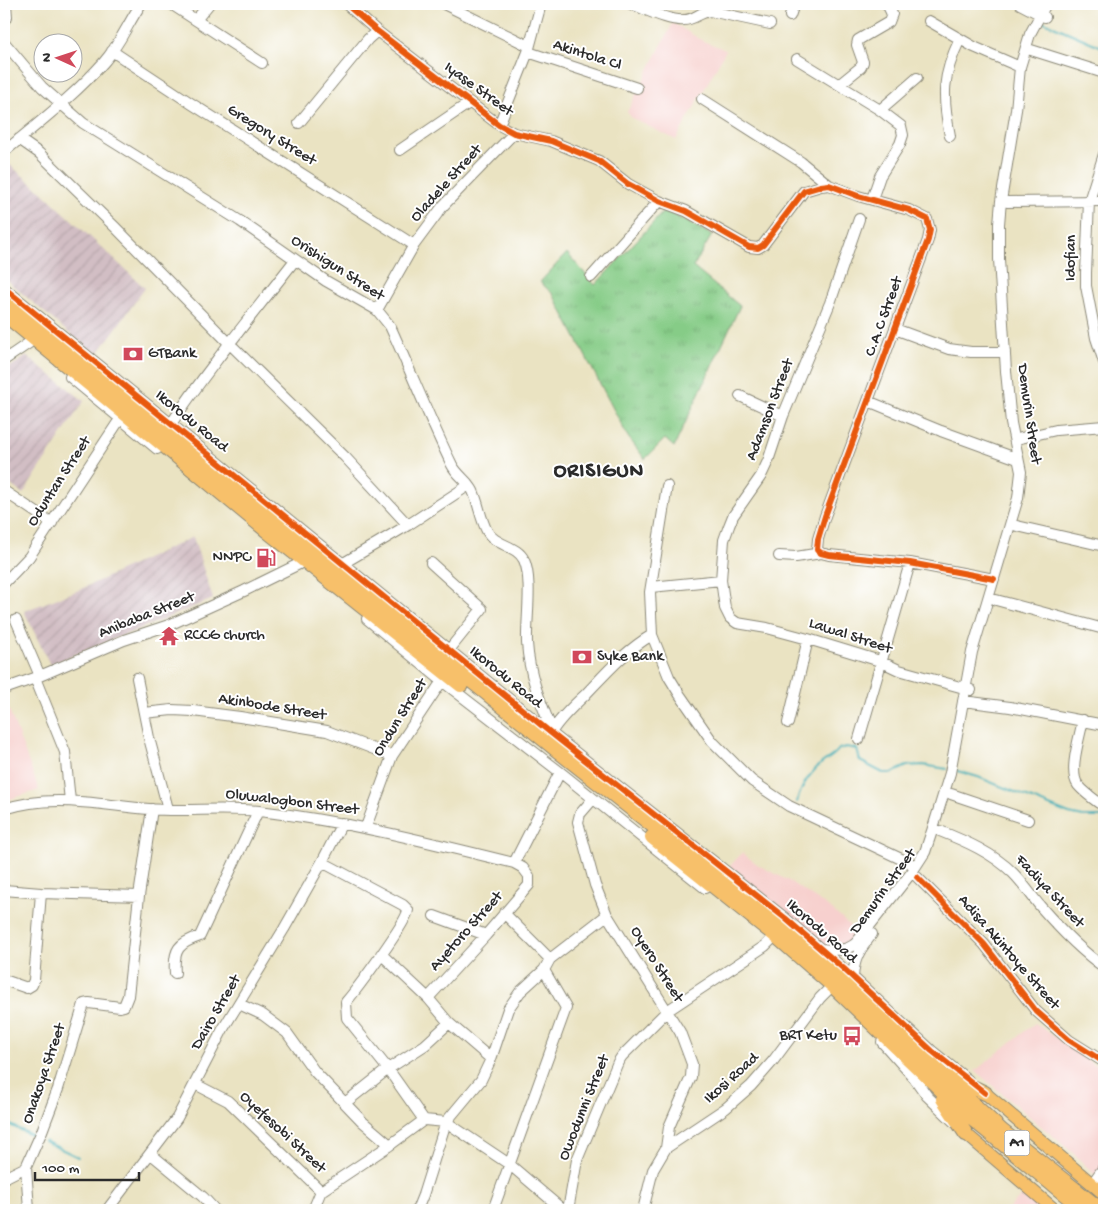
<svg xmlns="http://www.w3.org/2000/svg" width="1108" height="1214" font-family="'Gochi Hand',sans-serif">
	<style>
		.built { fill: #f7d0ce }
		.industrial { fill: url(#industrial-furrows) }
		.grass { fill: url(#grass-tufts); stroke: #587c59 }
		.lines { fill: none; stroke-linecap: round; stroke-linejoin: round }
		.stream { stroke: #3bacb4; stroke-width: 2 }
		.minor-casing { stroke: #8a8776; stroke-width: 12 }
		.major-casing { stroke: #8a8776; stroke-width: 14 }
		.highway-casing { stroke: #8a8776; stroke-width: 16 }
		.minor { stroke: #fff; stroke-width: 10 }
		.major { stroke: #f7c06b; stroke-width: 12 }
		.highway { stroke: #f7c06b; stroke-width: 14 }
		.cycleway-casing { stroke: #fff; stroke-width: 9 }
		.cycleway { stroke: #e8590c; stroke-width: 6 }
		.labels { text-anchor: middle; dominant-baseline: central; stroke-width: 4; stroke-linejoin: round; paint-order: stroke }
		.shield { fill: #fff; stroke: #6b6b6b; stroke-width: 1 }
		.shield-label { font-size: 15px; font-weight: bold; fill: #2b2b2b }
		.street-label { font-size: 16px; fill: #2b2b2b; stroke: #fff }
		.poi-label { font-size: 16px; fill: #2b2b2b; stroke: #fff; text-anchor: start }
		.district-label { font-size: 21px; font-weight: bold; letter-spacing: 1px; fill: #2b2b2b; stroke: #fff }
	</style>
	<defs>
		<pattern id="industrial-furrows" width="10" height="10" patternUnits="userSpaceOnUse" patternTransform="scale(1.25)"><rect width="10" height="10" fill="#d2bec4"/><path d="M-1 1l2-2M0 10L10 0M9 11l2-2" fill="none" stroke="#b4a3a9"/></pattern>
		<pattern id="grass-tufts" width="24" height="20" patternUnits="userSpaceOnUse" patternTransform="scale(1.25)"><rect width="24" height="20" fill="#86cc87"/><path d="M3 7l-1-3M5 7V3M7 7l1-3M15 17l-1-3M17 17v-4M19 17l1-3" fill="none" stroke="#74af75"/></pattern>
	</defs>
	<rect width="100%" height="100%" fill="#fff"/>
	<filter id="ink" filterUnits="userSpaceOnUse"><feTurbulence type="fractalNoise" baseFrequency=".02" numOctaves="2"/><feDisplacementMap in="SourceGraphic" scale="10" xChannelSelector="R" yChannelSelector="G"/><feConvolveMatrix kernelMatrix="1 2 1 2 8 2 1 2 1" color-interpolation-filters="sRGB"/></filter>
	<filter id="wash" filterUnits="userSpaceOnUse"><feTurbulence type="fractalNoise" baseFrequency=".0096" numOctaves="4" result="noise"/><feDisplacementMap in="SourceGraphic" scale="20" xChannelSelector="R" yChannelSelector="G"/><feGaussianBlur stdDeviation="1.12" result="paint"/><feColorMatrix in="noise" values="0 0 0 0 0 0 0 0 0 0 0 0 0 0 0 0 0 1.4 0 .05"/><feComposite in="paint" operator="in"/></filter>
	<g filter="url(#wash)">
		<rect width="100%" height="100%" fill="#eae3c2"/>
		<path class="built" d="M673 23 703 41 726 50 676 140 632 118 627 112Z
			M4 696 39 790 4 801Z
			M742 853 760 866 789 881 831 909 860 935 837 958 729 867Z
			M1035 1023 1104 1071V1184L1072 1152 975 1071Z
			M1027 1191 1047 1210H1007Z"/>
		<path class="industrial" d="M4 160 42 192 145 288 96 356 4 278Z
			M27 356 84 401 23 494 4 480V371Z
			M193 537 213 599 50 665 24 611 79 590Z"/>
		<path class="grass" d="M665 210 712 235 693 267 740 306 674 447 665 439 645 459 628 437 553 294 540 282 567 253 595 285Z"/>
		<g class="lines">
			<path class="stream" d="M1012 4 1016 6
				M1042 21 1104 48
				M1100 283 1104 282
				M954 770 978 777 1069 814 1083 817H1104
				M797 802C801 786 811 772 823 762 829 758 835 755 839 749L846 747 857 749 860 761 883 773H892L907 766 923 765 947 769
				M4 1122 35 1137
				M44 1141 78 1157"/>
		</g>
	</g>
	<g filter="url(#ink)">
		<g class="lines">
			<defs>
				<path id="minor" d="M171 4 262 63
					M346 4 377 31 499 125 514 133 551 141 599 161 628 184 659 201 686 211 749 247 758 248 763 245 804 191 821 186 829 185 858 196 909 210 927 219 930 230 928 240 825 516 818 539 817 550 821 553 829 555 910 563 994 579
					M444 4 529 46
					M631 4C645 9 670 22 684 20 694 20 700 12 710 11L770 24
					M1020 4 1045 17
					M790 16 794 4
					M4 20 7 17 6 4
					M196 20 209 4
					M929 21 974 47 1020 67
					M4 42 42 87 83 123 240 221 326 281 377 310 390 326C411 372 430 420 452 465 457 475 468 481 473 491 479 504 480 518 487 531 495 546 517 545 524 560 533 580 526 620 527 643 529 675 540 701 552 730
					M1031 50 1104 73
					M112 51 192 104 414 245
					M528 52 637 88
					M797 59 880 110 901 126 903 135 900 144 880 176 872 199
					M840 84 861 67 863 62 857 45 858 40 889 22 892 14 887 4
					M702 99 801 162 829 185
					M880 110 917 78
					M299 123 368 39 377 31
					M499 125 528 52 541 4
					M950 136C942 96 942 76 960 39
					M19 139 39 153 115 227 230 344 345 457 408 525
					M400 150 469 103
					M4 152C38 123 74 96 104 62 120 44 128 23 141 4
					M1104 154 1089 201 1086 273V286L1096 338 1104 362
					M1007 202 1104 201
					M859 219 830 303 783 416 768 461 761 476 733 516 729 526 724 540 721 580 725 608 730 618 737 623 767 628 808 639 880 661 899 670 971 690
					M591 277 659 201
					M4 288 551 733 785 918 844 969 932 1051 968 1080
					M377 310 414 245 443 206 514 133
					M895 329 949 349 971 352H1005
					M4 360 29 343
					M70 377 157 449
					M740 396 783 416
					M868 401 941 431 1018 459
					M171 424C209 367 253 314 295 260
					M1021 438 1056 430 1104 426
					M667 486 650 592 652 635 669 677 680 695 712 741 752 781 789 806 916 866
					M4 491 52 523
					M1017 526 1104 546
					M779 556 796 557 821 553
					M431 563 482 609 449 650
					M342 564 408 525 469 485
					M4 583 29 557 120 419
					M651 587 721 580
					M996 600 1104 629
					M367 619 442 681 560 772 705 888
					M16 620 40 676
					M35 678 65 752 70 801
					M137 678 149 738 168 809
					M4 689 35 678 124 640 169 625 244 591 299 564
					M963 701 1010 707 1104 725
					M144 713 172 710 193 711 240 717 327 731 392 756
					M1083 720C1080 736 1068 772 1078 785 1084 792 1092 798 1099 803
					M788 723 808 639
					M551 733C559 719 573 706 585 695 606 673 626 650 652 635
					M859 739 910 563
					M951 794 1028 820
					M593 799 580 814 578 822 595 885 607 915 680 1032 692 1064 691 1077 669 1127 666 1148
					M4 809C52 793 100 805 149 809 186 812 223 807 259 811 346 821 429 842 514 863L523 868 529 876V885L486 935 428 998
					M366 827 392 756 442 681
					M940 831C965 841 993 853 1013 873 1023 883 1031 895 1040 906 1059 928 1081 951 1104 967
					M322 862 403 905 408 910C407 922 357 989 346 1002L347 1018 388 1069 424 1120
					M514 863 560 772
					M917 877 984 944 1036 1011 1069 1040 1104 1062
					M4 890 41 893 139 896
					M504 913 550 959
					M434 916 486 935
					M821 949C833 950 846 952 856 943L912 872 925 852 933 828 950 773 972 652 1018 498 1021 472 1011 423 1006 371 999 259V224L1001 201 1016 110 1020 67 1030 34 1046 4
					M381 954 428 998 449 1023 491 1059
					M175 973C173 949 179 943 200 936L258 811
					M853 978C854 957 860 950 872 934
					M4 980 27 988 32 985 34 980 41 893
					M239 1004 263 1015 287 1033 315 1072 363 1122 390 1145
					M882 1042 915 1079 927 1096 954 1122
					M195 1084 228 1101 321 1191
					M345 1103 388 1069 425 1045 449 1023
					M151 1154 203 1197 215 1210
					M4 1178 26 1167
					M1092 1184 1104 1167
					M29 1210 26 1167 42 1131 58 1089 84 1004 89 1003 120 1007 124 1006 128 996 139 896 152 809
					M107 1210 177 1118 223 1029 284 929 322 862 342 823
					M313 1210 321 1191 390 1145 424 1120 446 1122 509 1164 563 1210
					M417 1210 423 1195 446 1122 481 1080 491 1059 508 1009 520 992 544 970 550 959 607 915
					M493 1210 566 1008 544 970
					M568 1210 577 1160 618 1062 622 1056 667 1011 765 946 771 940
					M643 1210 653 1170 666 1148 726 1108 751 1086 773 1061 820 998 828 990"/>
				<path id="major" d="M985 1093 1104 1194
					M966 1134 1055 1210"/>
				<path id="highway" d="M4 301 335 568 423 642 558 751 770 918 849 987 1002 1131 1101 1210
					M8 317 271 534 461 685
					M652 837 776 936 833 986 965 1113 1084 1210
					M952 1077 985 1093
					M943 1099 966 1134"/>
			</defs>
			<use href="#minor" class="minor-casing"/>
			<use href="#major" class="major-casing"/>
			<use href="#highway" class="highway-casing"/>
			<use href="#minor" class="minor"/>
			<use href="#major" class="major"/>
			<use href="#highway" class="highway"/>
			<defs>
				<path id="cycleway" d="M346 4 377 31 499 125 514 133 551 141 599 161 628 184 659 201 686 211 749 247 758 248 763 245 804 191 821 186 829 185 858 196 909 210 927 219 930 230 928 240 825 516 818 539 817 550 821 553 829 555 910 563 994 579
					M4 288 551 733 785 918 844 969 932 1051 985 1093
					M917 877 984 944 1036 1011 1069 1040 1104 1062"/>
			</defs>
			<use href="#cycleway" class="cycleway-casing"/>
			<use href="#cycleway" class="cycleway"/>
		</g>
	</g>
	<defs>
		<symbol id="bank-bare" viewBox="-9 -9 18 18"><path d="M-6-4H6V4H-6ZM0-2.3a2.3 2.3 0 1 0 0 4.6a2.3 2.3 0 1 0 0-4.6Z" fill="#d1495b" stroke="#fff" stroke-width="2.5" paint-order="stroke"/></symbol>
		<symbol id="fuel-bare" viewBox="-9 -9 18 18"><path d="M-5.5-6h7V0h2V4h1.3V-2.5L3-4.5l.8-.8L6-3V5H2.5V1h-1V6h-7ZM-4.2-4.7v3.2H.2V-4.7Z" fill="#d1495b" stroke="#fff" stroke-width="2.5" paint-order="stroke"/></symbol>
		<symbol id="temple-bare" viewBox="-9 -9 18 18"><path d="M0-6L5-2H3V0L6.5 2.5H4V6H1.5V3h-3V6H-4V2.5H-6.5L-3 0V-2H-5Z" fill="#d1495b" stroke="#fff" stroke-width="2.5" paint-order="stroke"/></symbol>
		<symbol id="bus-bare" viewBox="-9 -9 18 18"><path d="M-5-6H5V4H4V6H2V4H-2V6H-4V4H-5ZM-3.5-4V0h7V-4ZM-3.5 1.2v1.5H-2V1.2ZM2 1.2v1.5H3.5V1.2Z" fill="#d1495b" stroke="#fff" stroke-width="2.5" paint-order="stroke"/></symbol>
	</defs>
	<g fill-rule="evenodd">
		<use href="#bank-bare" x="119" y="340" width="28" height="28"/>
		<use href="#fuel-bare" x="252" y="544" width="28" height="28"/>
		<use href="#temple-bare" x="155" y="622" width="28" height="28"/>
		<use href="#bank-bare" x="568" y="643" width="28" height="28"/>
		<use href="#bus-bare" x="838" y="1022" width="28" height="28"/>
	</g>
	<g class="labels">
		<rect class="shield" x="1004.5" y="1130.5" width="25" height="25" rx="4"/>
		<g class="shield-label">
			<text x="1017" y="1143">A1</text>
		</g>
		<g class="street-label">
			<text transform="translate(587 56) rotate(18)">Akintola Cl</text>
			<text transform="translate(478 90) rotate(36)">Iyase Street</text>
			<text transform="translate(271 136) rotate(32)">Gregory Street</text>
			<text transform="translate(447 184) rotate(-48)">Oladele Street</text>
			<text transform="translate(1072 258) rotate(-89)">Idofian</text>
			<text transform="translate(337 269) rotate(33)">Orishigun Street</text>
			<text transform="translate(885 317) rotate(-70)">C.A.C Street</text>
			<text transform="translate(771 410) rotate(-69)">Adamson Street</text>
			<text transform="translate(1028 414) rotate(82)">Demurin Street</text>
			<text transform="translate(191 422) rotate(39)">Ikorodu Road</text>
			<text transform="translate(60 482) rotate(-57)">Oduntan Street</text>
			<text transform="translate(147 616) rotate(-22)">Anibaba Street</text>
			<text transform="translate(850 637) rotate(18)">Lawal Street</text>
			<text transform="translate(505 678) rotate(39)">Ikorodu Road</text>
			<text transform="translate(272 708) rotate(9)">Akinbode Street</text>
			<text transform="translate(401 718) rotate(-58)">Ondun Street</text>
			<text transform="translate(292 803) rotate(7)">Oluwalogbon Street</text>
			<text transform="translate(884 892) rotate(-54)">Demurin Street</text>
			<text transform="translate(1049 892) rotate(47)">Fadiya Street</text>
			<text transform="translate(467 932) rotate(-48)">Ayetoro Street</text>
			<text transform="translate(821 932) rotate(41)">Ikorodu Road</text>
			<text transform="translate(1008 953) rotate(49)">Adisa Akintoye Street</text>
			<text transform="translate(656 965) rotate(58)">Oyero Street</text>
			<text transform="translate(217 1013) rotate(-60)">Dairo Street</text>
			<text transform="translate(45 1074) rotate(-71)">Onakoya Street</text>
			<text transform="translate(732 1079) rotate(-42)">Ikosi Road</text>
			<text transform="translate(585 1108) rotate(-68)">Owodunni Street</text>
			<text transform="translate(282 1133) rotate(43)">Oyefesobi Street</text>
		</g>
		<g class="poi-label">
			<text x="148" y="354">GTBank</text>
			<text x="251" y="558" text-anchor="end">NNPC</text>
			<text x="184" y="636">RCCG church</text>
			<text x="597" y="657">Syke Bank</text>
			<text x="837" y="1036" text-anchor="end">BRT Ketu</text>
		</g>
		<g class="district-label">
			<text x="599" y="472">ORISIGUN</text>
		</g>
	</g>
	<rect width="1108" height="1214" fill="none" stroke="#fff" stroke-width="20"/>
	<g transform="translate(58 58) rotate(273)"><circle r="24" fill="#ffffff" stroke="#aaaaaa"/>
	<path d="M0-4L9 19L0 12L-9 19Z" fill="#d1495b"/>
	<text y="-8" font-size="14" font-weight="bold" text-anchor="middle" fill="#2b2b2b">N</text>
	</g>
	<path d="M35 1172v8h104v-8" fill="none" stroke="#2b2b2b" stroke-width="2.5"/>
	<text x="42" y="1172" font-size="15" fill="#2b2b2b" stroke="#ffffff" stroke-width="4" paint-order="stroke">100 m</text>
</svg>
